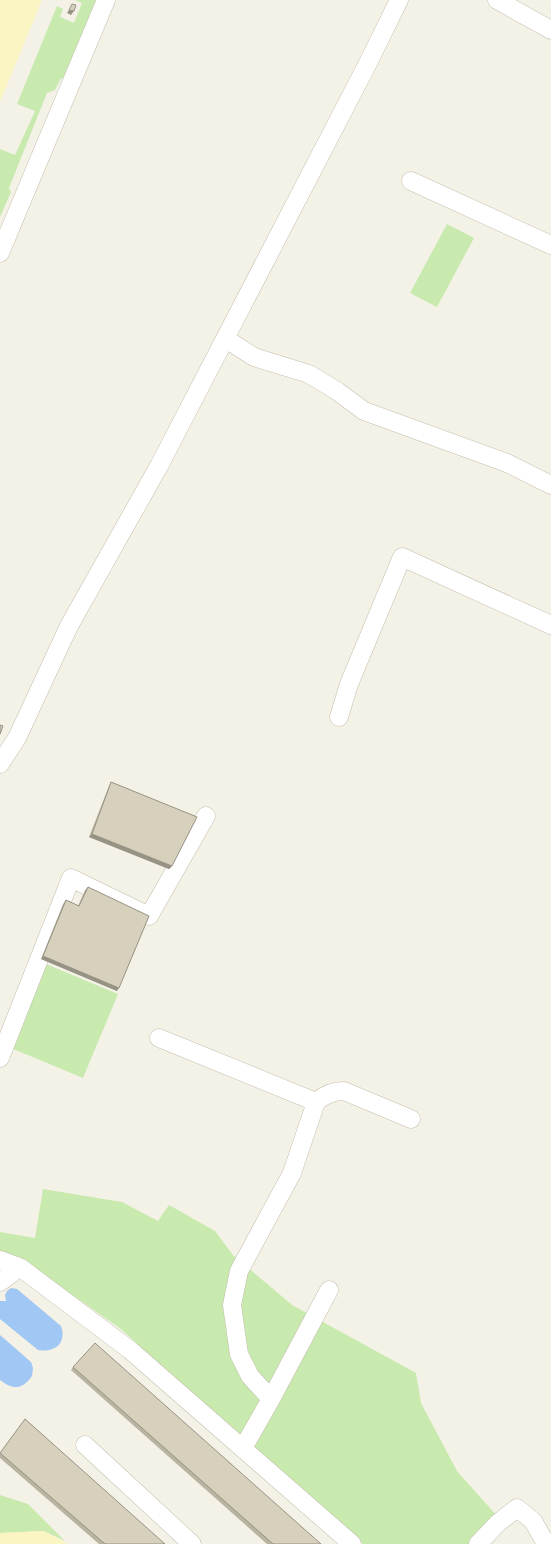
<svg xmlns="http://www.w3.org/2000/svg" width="551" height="1544" font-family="'Alegreya Sans',sans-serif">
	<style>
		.green { fill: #c8eaae }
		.sand { fill: #faf5c2 }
		.water { fill: #a1c7f4 }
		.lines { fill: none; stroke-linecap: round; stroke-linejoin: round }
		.minor-casing { stroke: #c3beac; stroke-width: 19 }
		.minor { stroke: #fff; stroke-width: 18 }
		.wall { fill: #b9b3a2 }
		.shaded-wall { fill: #969284 }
		.building { fill: #d7d0bc; stroke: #969284 }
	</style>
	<rect width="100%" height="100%" fill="#f4f2e7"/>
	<path class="green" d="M75 0H96L63 79 61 78 55 90 47 93 9 188 11 192 0 217V149L15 155 35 111 17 104 57 6 63 9 60 17 74 23 82 3Z
		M447 224 474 238 437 307 410 293Z
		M41 962 118 994 83 1078 6 1046Z
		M43 1189 122 1202 158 1221 169 1205 215 1231 233 1255 292 1305 416 1373 421 1403 457 1471 498 1517 475 1544H363L249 1446 121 1329 34 1268 0 1252V1232L35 1238Z
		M0 1495 28 1504 65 1541 44 1531 0 1533Z"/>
	<path class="sand" d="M0 0H42L0 102Z
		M44 1531 68 1544H0V1533Z"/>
	<path class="water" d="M11 1288 17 1289 61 1326C67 1343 55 1353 38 1350L0 1319V1301H6L5 1295 7 1291Z
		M0 1335 31 1362 33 1368 32 1376C22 1390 13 1390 0 1380Z"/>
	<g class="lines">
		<defs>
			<path id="minor" d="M497 0 551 30
				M411 181 551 245
				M0 253 106 0
				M226 339 254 357 309 374 337 391 364 411 507 463 551 485
				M339 717 349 684 402 557 551 625
				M0 764 17 738 69 626 159 466 368 63 399 0
				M159 1038 316 1102
				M0 1058 71 878 149 916 206 816
				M0 1260 21 1268 130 1350 352 1544
				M0 1282 11 1274 17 1266
				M271 1399 329 1290
				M85 1445 192 1544
				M243 1448 271 1399 250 1376 239 1354 232 1305 239 1271 292 1173 316 1102C325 1094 333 1091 344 1091L411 1119
				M478 1544 498 1523 517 1508 533 1521 545 1542V1544"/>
		</defs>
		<use href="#minor" class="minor-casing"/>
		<use href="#minor" class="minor"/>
	</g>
	<path class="wall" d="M111 782 172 866 169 869 89 837 109 786Z
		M88 887 117 991 41 959 63 904 66 900 78 906 85 890Z
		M73 1367 321 1544H267L71 1370Z
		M0 1452 165 1544H99L0 1458Z"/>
	<path class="shaded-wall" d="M69 10 74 11 71 15 67 13Z
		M92 834 172 866 169 869 89 837Z
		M43 956 119 988 117 991 41 959Z"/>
	<path class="building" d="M72 4 76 5 74 11 69 10Z
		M0 725 3 726 0 734Z
		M111 782 197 817 172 866 92 834Z
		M88 887 149 916 119 988 43 956 66 900 79 906Z
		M95 1343 321 1544H273L73 1367Z
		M25 1419 165 1544H105L0 1453Z"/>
</svg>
